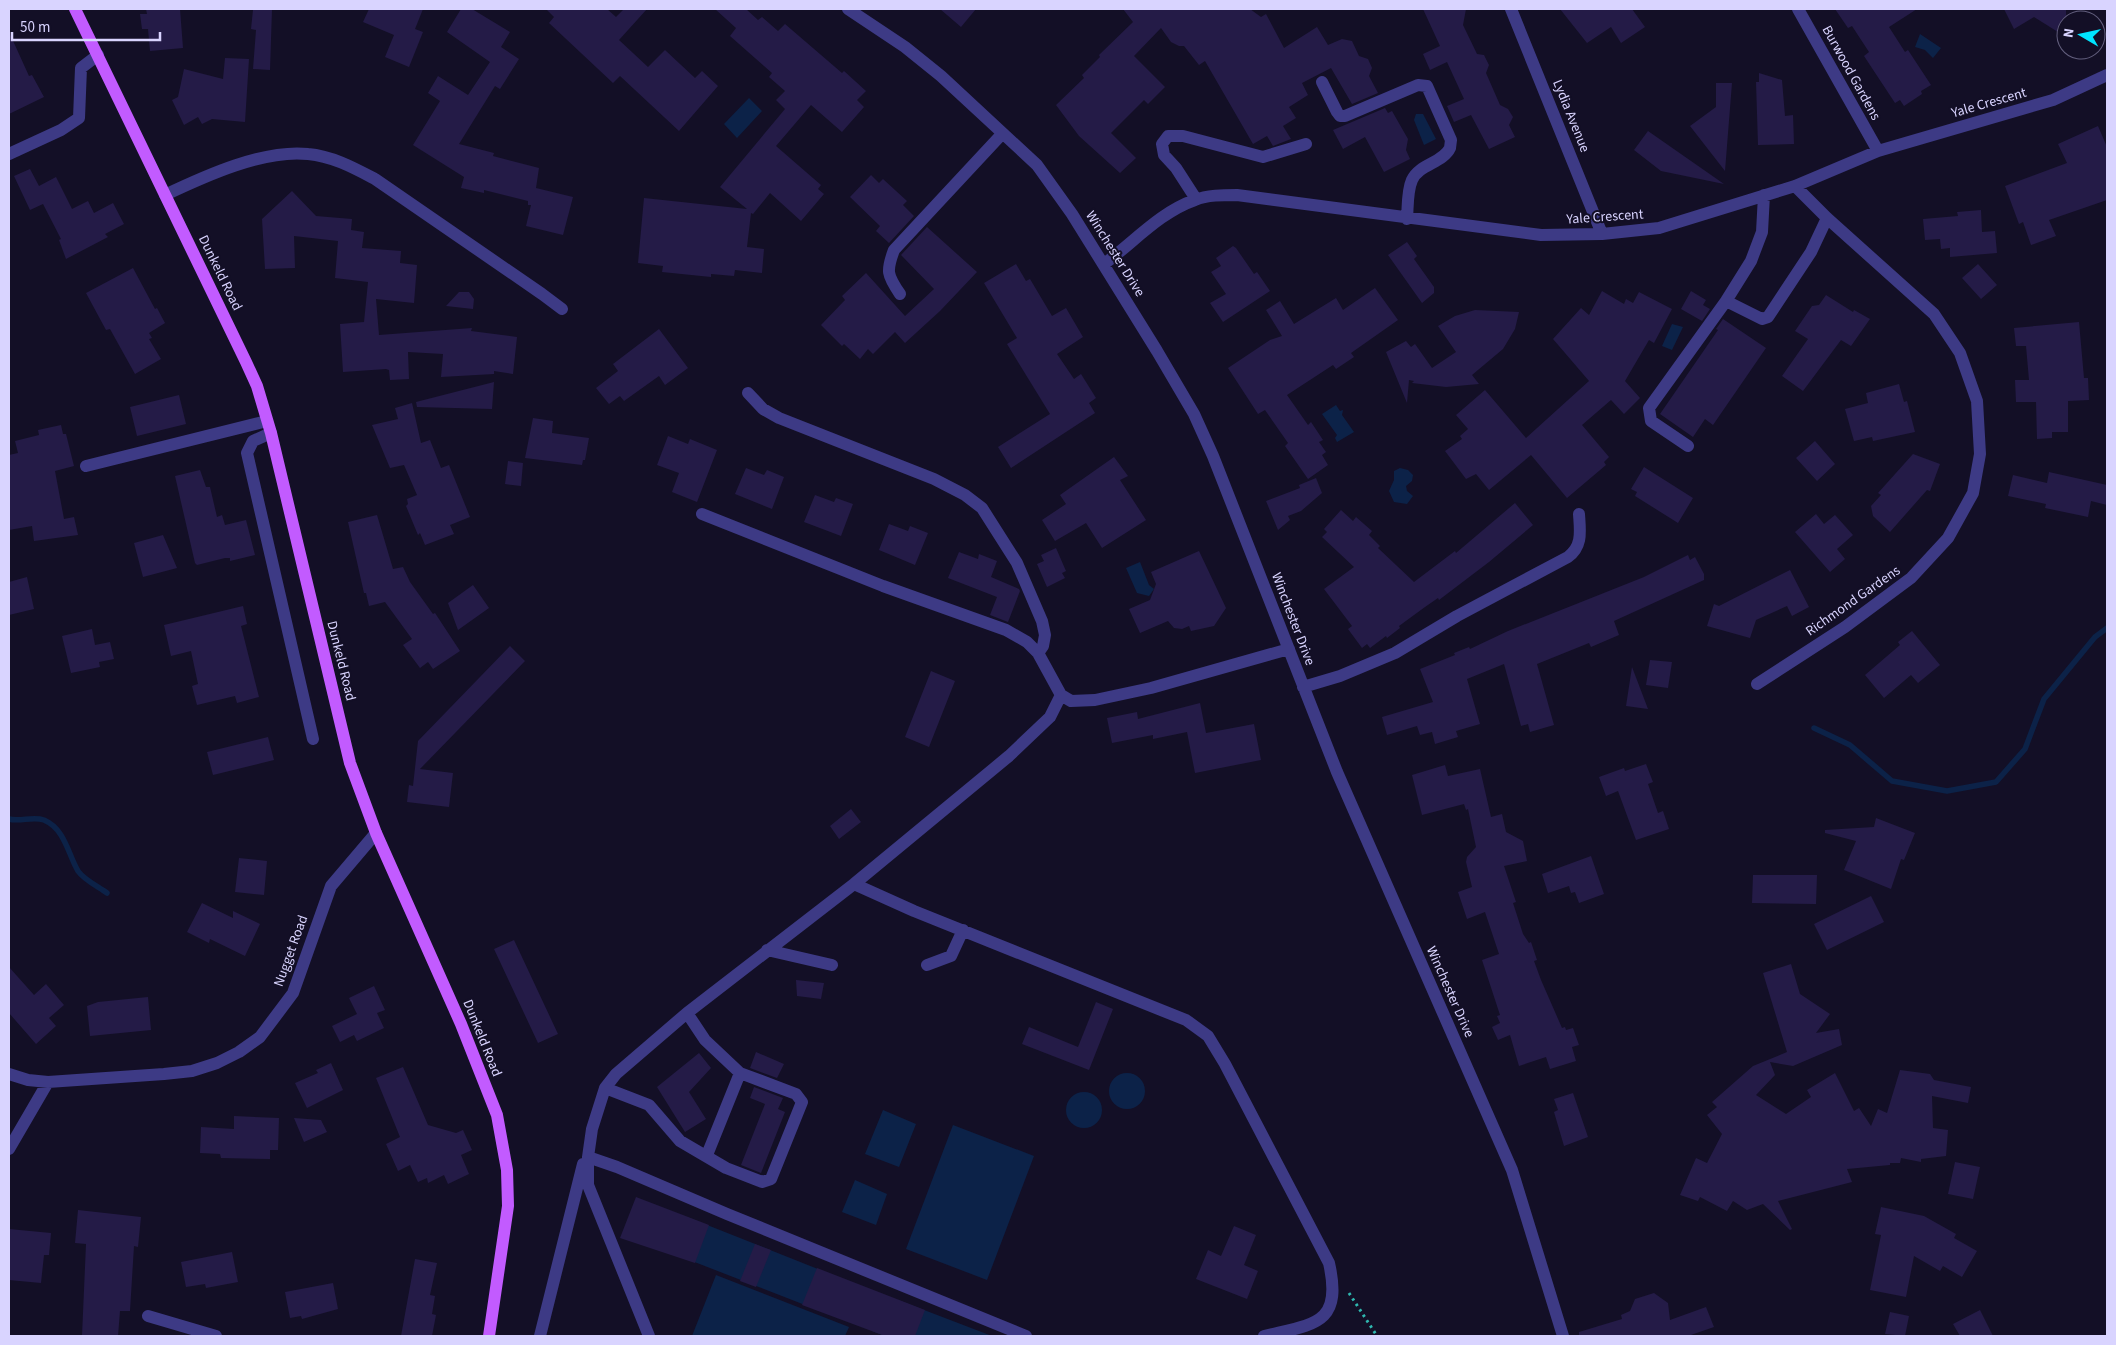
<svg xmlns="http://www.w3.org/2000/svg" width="2116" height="1345" font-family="'Source Sans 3',sans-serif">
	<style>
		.water { fill: #0c2248 }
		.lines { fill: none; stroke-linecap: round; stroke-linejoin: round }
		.stream { stroke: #0c2248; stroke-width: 5.5 }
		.building { fill: #241b47 }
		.path { stroke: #2fb8b0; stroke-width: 3; stroke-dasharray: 2.5 4; stroke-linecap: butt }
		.minor { stroke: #3d3a85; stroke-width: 12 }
		.major { stroke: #c25bff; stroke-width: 12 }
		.labels { text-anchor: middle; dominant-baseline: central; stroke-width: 4; stroke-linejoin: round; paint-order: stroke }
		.street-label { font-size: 14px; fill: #d9d4ff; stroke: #130f26 }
	</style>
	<rect width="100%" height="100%" fill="#130f26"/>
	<path class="water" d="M1920 34 1941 48 1933 58 1925 50 1915 47Z
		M749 98 762 111 737 138 724 124Z
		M1416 114H1423L1436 139 1424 145 1414 120Z
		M1672 324 1683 327 1672 350 1662 346Z
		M1336 405 1340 411 1343 410 1342 415 1354 432 1337 442 1335 438 1337 435 1322 414Z
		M1400 468 1408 470 1413 475 1412 481 1406 486 1407 491 1413 496 1407 504 1394 502 1389 491 1394 480V471Z
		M1140 562 1149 585 1154 589 1149 596 1137 593 1126 568Z
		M1109 1091a18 18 0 1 1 36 0a18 18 0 1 1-36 0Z
		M1066 1110a18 18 0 1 1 36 0a18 18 0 1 1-36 0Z
		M883 1110 916 1124 899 1167 865 1154Z
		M953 1125 1034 1156 987 1280 906 1249Z
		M855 1180 887 1194 876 1225 842 1212Z
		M687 1217 843 1279 841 1319 656 1247Z
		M716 1275 849 1327 845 1336H692Z
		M883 1300H898L992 1336H885L872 1331Z"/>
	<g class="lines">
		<path class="stream" d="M1814 728 1850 745 1892 781 1947 791 1996 782 2025 749 2044 699 2095 637 2107 628
			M9 819C20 822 33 816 44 820 65 829 68 854 78 871 84 880 99 887 107 893"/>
	</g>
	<path class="building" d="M146 9H180L183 48 150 51 148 29H142L140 14H147Z
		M258 9H272L270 70 253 69 256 30 251 29 253 10Z
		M369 9H423L415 29 423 32 409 67 385 57 394 35 363 22Z
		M461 9H472L510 32 501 47 519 59 500 89 495 86 459 144 494 153 493 156 539 168 536 188 573 197 563 235 526 226 531 205H528V201L484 190V193L461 188 464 177 413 145 440 101 428 93 438 76 468 95 490 62 447 32Z
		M546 9H607L616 17 624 9H647L619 40 648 67 665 50 695 78 702 71 718 86 679 131 620 76 613 83 549 23 554 17Z
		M715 9H746L758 20 762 17 778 31 785 24 842 73 844 71 866 91 857 100 864 107 842 132 811 105 776 146 821 185 818 189 824 194 801 221 770 193 753 214 751 213 747 247 764 249 762 273 735 270 734 276 711 274V277L662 272 663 266 638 263 644 198 747 209 720 187 785 109 776 100 785 91 769 77 772 73 730 36 736 28Z
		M940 9H976L961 27Z
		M1123 9H1250L1261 17 1266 14 1284 48 1317 27 1328 45 1342 39 1352 41 1359 56 1368 59 1372 68 1369 76 1378 93 1352 104 1331 68 1302 83 1308 95 1289 107 1296 118 1283 126 1291 139 1273 146 1267 136 1253 144 1205 61 1199 65 1184 46H1179L1171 42 1161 28 1134 56 1165 87 1148 104 1144 100 1111 133 1136 158 1120 173 1079 136 1056 105 1084 78 1082 75 1100 57 1099 55 1133 22Z
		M1423 9H1466L1463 25 1477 54 1484 55 1489 65 1486 73 1500 105 1508 109 1513 117 1509 125 1515 137 1489 149 1471 115 1454 122 1447 106 1464 99 1447 62 1430 70 1423 54 1440 46Z
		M1560 9H1632L1645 27 1621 43 1611 27 1587 43Z
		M1835 9H1917L1889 27 1905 52 1908 50 1931 85 1921 91 1922 94 1904 106 1900 100 1895 103 1864 56 1869 52 1852 26 1848 28Z
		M2004 9H2066V37L2034 17 2014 29Z
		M9 32 29 76 32 75 44 97 9 114Z
		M225 58 249 59 245 122 212 119 202 124 198 117 184 125 172 100 178 97 184 69 223 79Z
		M1759 73 1782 80 1785 116 1793 115 1794 144 1758 145 1756 82H1759Z
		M1716 83H1732L1725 171 1690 126 1716 107Z
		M1385 108 1388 113 1392 111 1408 139 1406 150 1410 159 1384 172 1365 137 1343 149 1333 130Z
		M2098 126 2107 147V200L2049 220 2056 236 2031 245 2023 222 2019 224 2005 186 2067 163 2058 144Z
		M1648 131 1724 184 1661 171 1634 150Z
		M30 169 39 186 56 177 72 209 88 201 94 213 113 203 124 224 105 234 108 237 66 259 59 240 61 239 43 204 30 210 14 176Z
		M871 175 879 183 883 179 907 201 903 205 914 216 889 243 876 231 880 226 850 197Z
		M292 191 316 216 352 219 351 230 364 232 362 248 401 251 400 263 417 265 414 303 376 299 379 335 472 328 471 331 517 337 513 374 494 371V374L441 377 443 354 408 352 409 379 390 380 389 370 386 369 343 372 340 324 364 322 368 282 335 278 338 241 294 236 295 268 265 269 262 219Z
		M1981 210 1982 232 1995 231 1997 253 1950 257V248L1941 249 1940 239 1925 240 1923 219 1958 216 1957 212Z
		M927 227 977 272 940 311 905 343 895 332 873 354 868 349 860 359 844 344 842 346 821 325 845 300 842 296 866 273 905 316 934 289 901 255Z
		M1407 242 1417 256 1414 259 1434 287V293L1422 303 1388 255Z
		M1233 246 1236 248 1254 274 1257 272 1270 291 1223 322 1210 303 1226 294 1211 272 1221 266 1216 258Z
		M1016 264 1026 281 1030 279 1052 316 1066 308 1083 337 1057 354 1074 379 1081 374 1096 398 1089 403 1095 413 1011 468 998 447 1050 414 1007 344 1017 338 984 283Z
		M1978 264 1997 285 1981 299 1962 278Z
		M133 268 155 309 157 308 165 323 149 333 152 338 149 339 161 359 135 374 110 329 106 330 86 293Z
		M1375 288 1398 320 1351 353 1354 357 1336 369 1333 365 1287 395 1308 425 1311 422 1323 440 1319 442 1326 452 1322 455 1328 465 1308 479 1285 446 1288 443 1265 410 1258 414 1228 368 1270 340 1282 336 1266 310 1280 301 1294 324 1336 298 1343 310Z
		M1602 291 1624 304 1626 299 1633 303 1639 292 1672 309 1654 343 1649 340 1625 381 1640 398 1624 414 1611 400 1582 425 1609 457 1604 462 1606 465 1567 498 1531 455 1489 490 1476 474 1466 479 1445 451 1462 439 1460 436 1468 429 1456 415 1485 390 1526 438 1589 381 1553 339 1581 308 1589 315Z
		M1691 291 1706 300 1703 305 1710 309 1702 321 1681 309Z
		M459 292H469L474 299 473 309 446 306Z
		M1826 295 1853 312 1854 310 1870 319 1851 346 1841 340 1803 391 1782 376 1808 339 1795 331 1812 306 1819 305Z
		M1475 310 1519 312 1515 329 1503 349 1472 375 1479 384 1446 387 1412 383 1414 381 1409 380 1407 403 1386 352 1406 341 1411 347 1415 344 1432 368 1456 352 1438 326 1455 316Z
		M1723 319 1766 348 1713 425 1705 419 1693 437 1660 414 1718 330 1716 329Z
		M2079 322 2084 378H2088L2089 400 2068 401V432H2052V438L2037 439 2036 402H2016L2015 380H2029L2026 346H2016L2014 328Z
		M659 329 688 368 665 385 659 376 624 401 620 396 609 404 596 388 618 371 613 364Z
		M494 382 492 409 417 407 416 402Z
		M1899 384 1904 402 1907 401 1915 432 1873 441 1872 437 1854 441 1845 409 1868 403 1866 393Z
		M179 395 186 424 137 436 130 407Z
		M412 403 421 443 430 440 441 468 449 465 470 517 450 525 454 534 425 545 420 533 418 535 406 506 408 504 407 499 417 495 404 465 390 468 372 425 398 419 395 408Z
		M533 418 553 421 552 433 589 438 585 460H583L582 465 525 458Z
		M61 425 63 434H66L74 466 55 471 64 519 74 517 78 535 34 541 32 526 9 530V455L18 453 15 441 39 435 38 430Z
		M668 436 688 444 690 439 717 450 697 502 672 492 679 473 657 465Z
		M1815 441 1835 464 1817 481 1796 458Z
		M1913 454 1940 464 1930 491 1927 490 1890 532 1873 516 1871 506 1881 495 1878 493Z
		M1114 457 1128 476 1120 480 1146 520 1102 548 1086 523 1055 541 1042 520 1066 504 1060 495Z
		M508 461 523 463 521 486 505 484Z
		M1644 467 1693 498 1678 523 1635 496 1637 492 1631 489Z
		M746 468 764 475 767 470 784 477 772 509 735 494Z
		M200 470 206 487H210L217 517 222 515 225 525 246 520 255 555 230 561V558H225L197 565 195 563 175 476Z
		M2049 472 2107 485V505L2091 501 2088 517 2045 508 2046 504 2008 496 2013 475 2047 483Z
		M1316 478 1322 493 1301 511 1288 516 1290 520 1278 530 1266 501 1300 488 1299 485Z
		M815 495 834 502 836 498 853 504 841 536 804 522Z
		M1515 503 1533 525 1489 562 1439 600 1438 598 1425 607 1399 626 1400 628 1387 638 1386 636 1370 648 1367 644 1362 648 1348 629 1352 626 1324 589 1354 567 1322 537 1327 532 1324 529 1341 510 1353 521 1356 517 1372 531 1369 535 1380 546 1378 548 1414 582 1455 551 1456 553Z
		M1816 514 1824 524 1835 515 1853 535 1837 549 1845 559 1830 572 1795 532Z
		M377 515 393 569 403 567 410 582 433 614 435 613 460 651 433 669 428 662 420 668 403 645 412 639 385 602 369 606 366 593H364L348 522Z
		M889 524 908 531 910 526 928 533 915 565 879 550Z
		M163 535 177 568 143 577 134 543Z
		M1056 548 1066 571 1062 573 1065 578 1047 587 1037 564 1044 561 1041 555Z
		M1199 551 1226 608 1214 626 1191 631 1189 626 1182 629 1174 628 1168 621 1140 633 1129 609 1150 600 1156 584 1151 572Z
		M959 552 978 559 979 554 997 561 991 577 1019 589 1020 591 1008 622 990 615 997 597 948 578Z
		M1688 555 1690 560 1695 557 1704 574V580L1614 621 1619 635 1591 647 1589 643 1537 664 1554 725 1530 732 1528 724 1521 726 1504 664 1467 679 1480 724 1456 731 1458 737 1435 744 1432 732 1420 735 1417 726 1387 735 1382 717 1433 702 1420 669 1455 655 1454 653 1469 647 1470 649 1508 631 1644 577Z
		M1790 570 1809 607 1792 616 1787 606 1756 620 1750 638 1707 626 1714 604 1719 606Z
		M27 577 34 609 9 615V582Z
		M473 585 489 608 458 630 448 603Z
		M243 606 247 624 241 626 259 697 237 703 235 696 197 705 192 686 198 684 191 651 171 656 164 625Z
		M92 629 95 645 110 642 114 659 99 662 100 667 71 673 62 636Z
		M1912 631 1940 665 1918 683 1911 675 1884 698 1865 675 1900 645 1898 642Z
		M510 646 525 661 420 769 453 773 449 807 407 802 409 785 413 786 418 741Z
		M1650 660 1672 662 1668 688 1646 685Z
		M1632 667 1648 709 1626 706Z
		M931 671 955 681 929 747 905 737Z
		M1200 703 1206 733 1254 724 1261 760 1195 773 1187 732 1153 739V735L1112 743 1107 718 1137 712 1138 719Z
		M268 737 274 760 213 775 207 752Z
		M1646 764 1653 782 1648 784 1658 813 1663 811 1669 829 1636 840 1618 791 1606 796 1599 777 1624 768 1625 771Z
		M1445 765 1448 776 1480 769 1491 817 1502 814 1506 832 1523 841 1527 861 1504 866 1516 902 1513 903 1523 934 1529 943 1531 942 1537 960 1534 961 1541 980 1562 1028 1565 1027 1566 1030 1573 1028 1579 1045 1572 1047 1576 1061 1550 1069 1546 1057 1519 1066 1510 1035 1498 1040 1492 1027 1500 1023 1497 1016 1500 1015 1482 960 1499 954 1485 912 1467 919 1458 892 1472 887 1466 862 1467 857 1476 847 1468 809 1466 810 1464 804 1422 815 1412 775Z
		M851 809 861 822 839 839 830 826Z
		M1876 818 1915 833 1904 860 1901 859 1891 889 1844 870 1856 841 1825 833V830L1874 827Z
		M1591 856 1604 894 1579 903 1575 892 1571 893 1569 886 1548 893 1542 874Z
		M239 858 267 861 264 895 235 892Z
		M1753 875H1817L1816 904 1752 903Z
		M1871 896 1884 922 1827 950 1814 924Z
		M202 903 233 918V911L260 924 245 956 210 939 209 943 187 932Z
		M514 940 558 1034 538 1043 494 949Z
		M1791 964 1800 994 1830 1014 1816 1033 1839 1029 1842 1045 1793 1066 1770 1062 1775 1075 1756 1095 1786 1114 1811 1097 1807 1090 1835 1073 1854 1111 1859 1108 1871 1126 1878 1109 1887 1113 1900 1070 1930 1074 1934 1080 1971 1087 1968 1103 1932 1096 1933 1128 1948 1130 1946 1156 1921 1159V1162L1901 1158 1900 1163H1890V1165L1847 1169 1852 1182 1778 1201 1792 1229 1790 1230 1763 1204 1747 1210 1733 1201 1727 1211 1700 1197 1698 1201 1680 1195 1696 1158 1707 1163 1722 1134 1707 1115 1717 1107 1712 1102 1753 1066 1787 1052 1763 973Z
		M9 967 34 995 46 984 64 1005 49 1018 56 1026 36 1044 9 1013Z
		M796 980 824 983 821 999 797 996Z
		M374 986 385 1010 377 1013 384 1028 357 1041 354 1035 340 1042 332 1026 357 1014 349 998Z
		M148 997 151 1030 90 1036 87 1006 98 1002Z
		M1096 1002 1113 1009 1089 1070 1022 1044 1029 1027 1078 1047Z
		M756 1052 784 1064 777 1078 750 1068Z
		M699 1053 711 1068 689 1092 706 1119 685 1132 657 1087Z
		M331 1063 343 1090 307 1108 295 1083 318 1073 316 1070Z
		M403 1067 428 1125 456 1133 463 1130 472 1150 461 1155 469 1174 448 1184 444 1175 428 1183 427 1178 418 1182 410 1165 398 1171 386 1144 400 1137 376 1078Z
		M754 1087 783 1098 778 1109 785 1112 761 1173 741 1165 765 1104 750 1098Z
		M1573 1093 1588 1137 1564 1146 1554 1112 1558 1110 1554 1099Z
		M234 1116 279 1118 278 1150H270V1159L221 1158 220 1154 200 1153 201 1127 234 1129Z
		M294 1118 321 1120 327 1132 304 1142Z
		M1955 1162 1980 1167 1973 1199 1948 1194Z
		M636 1197 709 1225 695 1263 620 1238Z
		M1881 1207 1924 1216 1956 1234 1954 1238 1977 1251 1962 1277 1943 1266 1940 1271 1914 1256 1906 1297 1870 1290 1881 1235 1875 1234Z
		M78 1210 141 1217 138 1247 134 1246 130 1311H120L118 1336H82L86 1244 75 1243Z
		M1234 1226 1256 1235 1244 1265 1258 1271 1247 1299 1196 1279 1208 1250 1221 1256Z
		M9 1229 51 1233 49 1255H44L41 1283 9 1280Z
		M755 1244 771 1250 756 1287 740 1281Z
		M232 1252 238 1282 206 1288 205 1284 186 1287 181 1262Z
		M415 1259 437 1263 430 1295 435 1296 432 1314 436 1315 432 1336H401Z
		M817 1268 925 1310 915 1336H885L802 1305Z
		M333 1283 338 1309 302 1319 301 1316 290 1318 285 1292Z
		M1654 1293 1668 1303 1670 1320 1706 1307 1714 1327 1688 1336H1579V1332L1622 1319 1621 1315 1630 1311 1635 1299Z
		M1980 1310 1993 1336H1960L1953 1324Z
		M1890 1312 1909 1316 1905 1336 1885 1334Z"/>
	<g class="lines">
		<path class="path" d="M1349 1293 1377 1336"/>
		<path class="minor" d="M848 9 905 47 941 76 1037 165 1072 214 1157 351 1194 414 1213 456 1337 772 1512 1170 1563 1336
			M1511 9 1602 234
			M1798 9 1878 151
			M1322 82 1337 112 1340 116H1345L1418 85 1427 86 1451 140 1450 148C1443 163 1419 164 1412 180 1407 191 1408 207 1407 219
			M9 154 61 130 79 118 81 68 98 55
			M165 195C205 176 264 149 308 154 332 156 354 168 375 179L542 294 562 309
			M1196 199 1176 168 1164 155 1162 144 1168 136H1183L1263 157 1306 144
			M1104 264C1133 243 1160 212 1195 200 1207 195 1223 195 1237 195L1541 235 1602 234 1659 228 1795 186 1878 151 2053 100 2107 75
			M900 294C887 275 886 271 894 250L1002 134
			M1726 301 1762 319 1768 317 1811 252 1827 218
			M748 393 763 409 779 418 934 479 965 495 982 508 1017 563 1042 621 1045 635 1043 646 1038 653
			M271 433 253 441 247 453 313 739
			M1688 446 1651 421 1649 408 1726 301 1751 261 1762 232 1764 195
			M86 466 267 421
			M702 514 883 586 1006 630 1027 642 1038 653 1061 695 1071 701 1095 700 1151 688 1289 649
			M1757 684 1845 627 1911 578 1948 538 1973 493 1980 454 1977 401 1960 353 1934 314 1827 218 1795 186
			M1303 687 1340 676 1395 653 1457 616 1568 557C1583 546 1580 531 1579 514
			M854 884 914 911 1186 1020 1208 1036 1225 1064 1329 1263C1343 1325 1314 1324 1264 1336
			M767 950 832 965
			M927 965 951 956 963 930
			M9 1074 28 1080 48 1082 164 1074 192 1071 217 1063 239 1052 260 1037 293 993 331 886 376 833
			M605 1088 649 1105 680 1141 726 1168 762 1182 771 1179 802 1102 796 1094 740 1073 705 1040 687 1013
			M9 1149 48 1082
			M707 1155 740 1073
			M588 1157 617 1167 727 1214 1026 1336
			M148 1316 216 1336
			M540 1336 583 1164
			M649 1336 588 1185V1157L592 1129 605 1088 616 1074 687 1013 854 884 1009 756 1050 717 1061 695"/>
		<path class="major" d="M75 9 246 362 257 386 271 433 350 763 376 833 461 1024 497 1115 507 1170 508 1206 489 1336"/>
	</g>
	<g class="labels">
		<g class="street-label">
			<text transform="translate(1851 73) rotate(61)">Burwood Gardens</text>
			<text transform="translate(1989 103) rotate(-16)">Yale Crescent</text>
			<text transform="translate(1571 116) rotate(68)">Lydia Avenue</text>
			<text transform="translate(1605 217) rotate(-4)">Yale Crescent</text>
			<text transform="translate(1115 254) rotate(58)">Winchester Drive</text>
			<text transform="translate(220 273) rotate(64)">Dunkeld Road</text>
			<text transform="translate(1853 601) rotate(-35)">Richmond Gardens</text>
			<text transform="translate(1293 619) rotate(69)">Winchester Drive</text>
			<text transform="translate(341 661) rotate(76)">Dunkeld Road</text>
			<text transform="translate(291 951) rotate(-70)">Nugget Road</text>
			<text transform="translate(1450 992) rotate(66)">Winchester Drive</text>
			<text transform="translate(482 1038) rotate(68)">Dunkeld Road</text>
		</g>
	</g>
	<rect width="2116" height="1345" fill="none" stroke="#d9d4ff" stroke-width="20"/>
	<g transform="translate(2081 35) rotate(279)"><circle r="24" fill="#130f26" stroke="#625e7d"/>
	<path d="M0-4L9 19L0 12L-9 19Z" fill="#00e5ff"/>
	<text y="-8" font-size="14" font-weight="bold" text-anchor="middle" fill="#d9d4ff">N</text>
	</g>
	<path d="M12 32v8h148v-8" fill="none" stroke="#d9d4ff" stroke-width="2.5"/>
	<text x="20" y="32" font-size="15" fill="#d9d4ff" stroke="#130f26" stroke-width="4" paint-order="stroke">50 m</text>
</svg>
